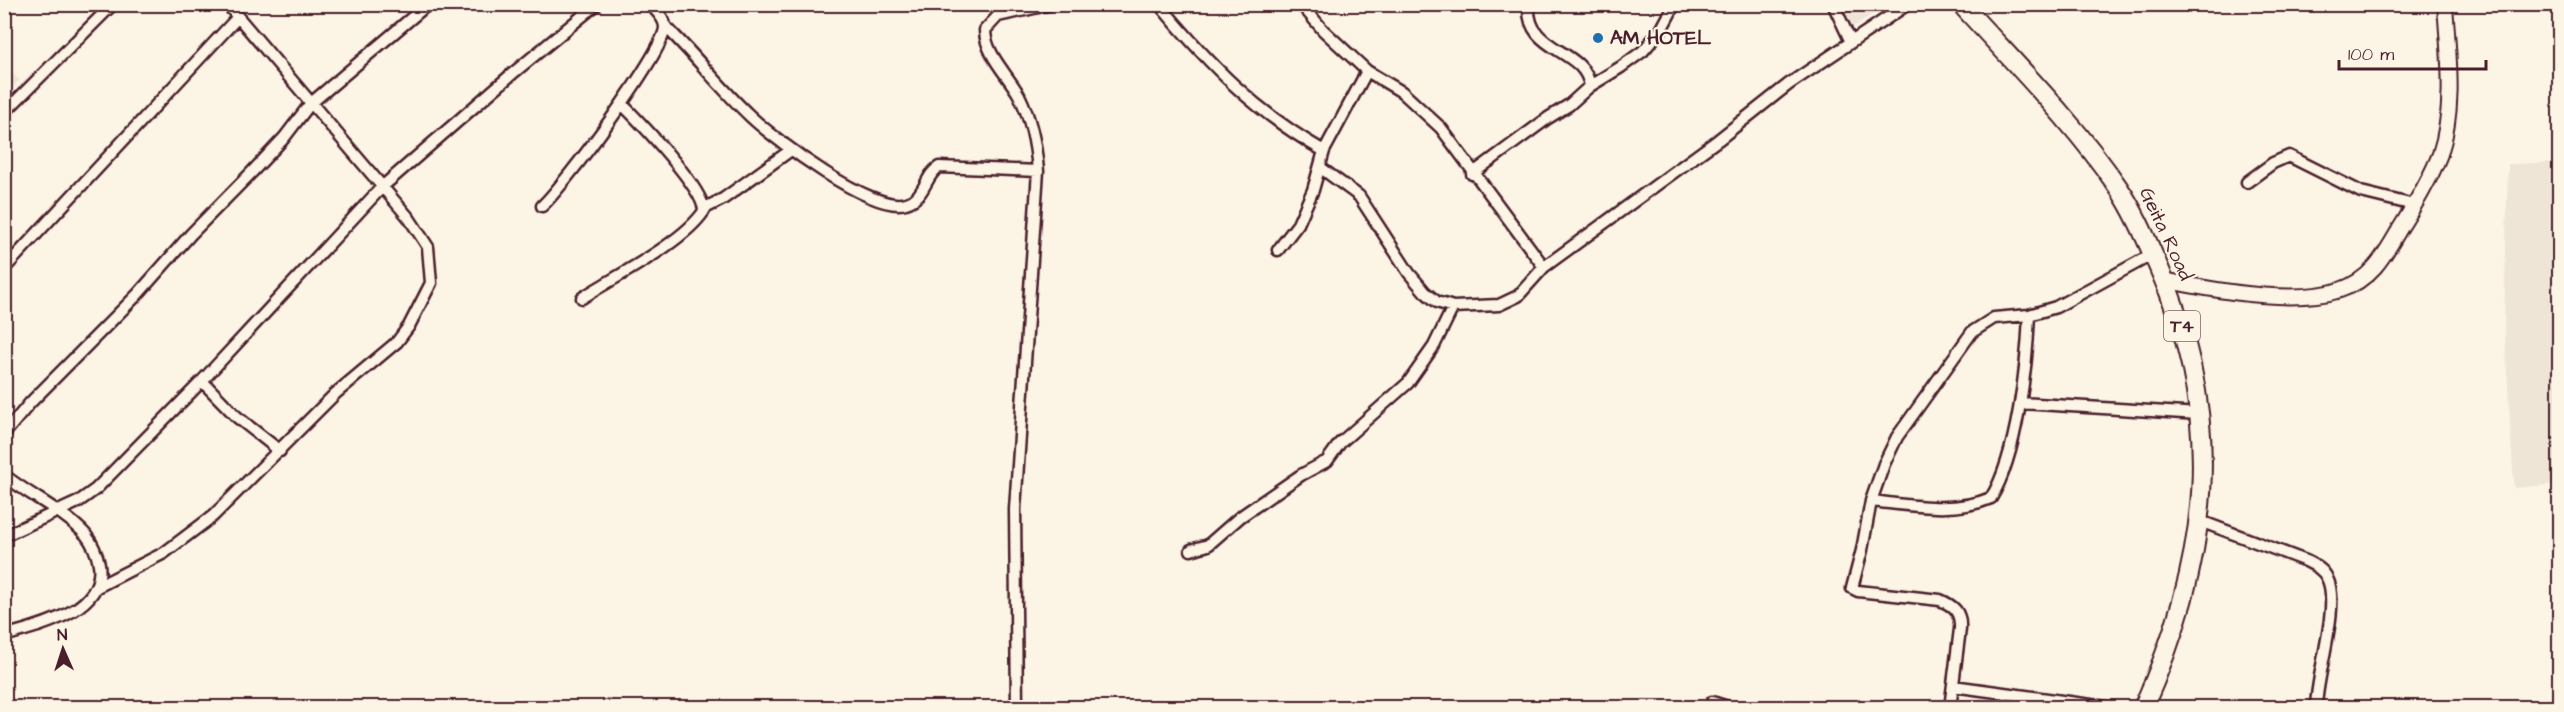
<svg xmlns="http://www.w3.org/2000/svg" width="2564" height="712" font-family="'Architects Daughter',sans-serif">
	<style>
		.built { fill: #eee5d7 }
		.lines { fill: none; stroke-linecap: round; stroke-linejoin: round }
		.minor-casing { stroke: #4a1f2b; stroke-width: 15 }
		.tertiary-casing { stroke: #4a1f2b; stroke-width: 18 }
		.trunk-casing { stroke: #4a1f2b; stroke-width: 22 }
		.minor { stroke: #fcf5e5; stroke-width: 10 }
		.tertiary { stroke: #fcf5e5; stroke-width: 14 }
		.trunk { stroke: #fcf5e5; stroke-width: 18 }
		.poi-dot { fill: #1f6fb2; stroke: #fcf5e5; stroke-width: 2 }
		.labels { text-anchor: middle; dominant-baseline: central; stroke-width: 4.5; stroke-linejoin: round; paint-order: stroke }
		.shield { fill: #fcf5e5; stroke: #7f5f63; stroke-width: 1.5 }
		.shield-label { font-size: 18px; font-weight: bold; fill: #4a1f2b }
		.poi-label { font-size: 20px; font-weight: bold; fill: #4a1f2b; stroke: #fcf5e5; text-anchor: start }
		.street-label { font-size: 20px; fill: #4a1f2b; stroke: #fcf5e5 }
	</style>
	<rect width="100%" height="100%" fill="#fcf5e5"/>
	<filter id="ink" filterUnits="userSpaceOnUse"><feTurbulence type="fractalNoise" baseFrequency=".0167" numOctaves="2"/><feDisplacementMap in="SourceGraphic" scale="12" xChannelSelector="R" yChannelSelector="G"/><feConvolveMatrix kernelMatrix="1 2 1 2 8 2 1 2 1" color-interpolation-filters="sRGB"/></filter>
	<g filter="url(#ink)">
		<path class="built" d="M1836 5H1886L1852 28Z
			M4 66 20 80 5 96H4Z
			M2559 162V484L2514 488 2504 321 2508 164Z"/>
		<g class="lines">
			<defs>
				<path id="minor" d="M1159 4C1210 65 1255 112 1324 151
					M1301 4 1323 30 1367 71 1402 92 1441 128 1544 267
					M1529 4C1525 53 1584 47 1590 86
					M1833 4 1851 42
					M665 26C695 55 720 88 750 116 774 139 873 214 906 203 925 198 925 175 939 167L1038 171
					M4 113 113 4
					M1321 168 1359 196 1409 273 1425 292 1437 302 1453 307 1499 305 1518 296 1544 267 1718 140 1789 84 1908 4
					M1472 174 1548 118 1569 105 1590 86 1621 67 1643 51 1661 30 1675 4
					M2247 182 2273 163 2289 156 2361 192 2414 205
					M542 206C563 187 665 51 665 27 665 18 656 11 650 4
					M705 208 723 199 791 150
					M1278 250 1298 224 1313 190 1324 151 1367 71
					M4 269 237 18
					M582 298C616 276 683 243 704 211 704 189 640 122 622 104
					M202 381 237 417 280 451
					M2020 403 2200 414
					M4 434 30 403 138 294 191 234 252 172 284 138 310 104 428 4
					M4 475C30 496 63 510 86 535 93 544 97 554 99 564 106 612 37 626 4 636
					M1871 501C1910 505 1954 514 1991 498 2017 456 2027 365 2029 315
					M2200 521 2306 561C2314 565 2323 569 2327 578 2341 604 2316 676 2316 708
					M4 536 78 502 96 489 202 381 382 187 512 74 597 4
					M1191 550 1208 545 1240 517 1301 475 1327 461 1340 443 1408 383 1434 346 1453 307
					M95 588 164 553 213 516 336 393 397 342 409 326 431 283 428 247 409 218 227 4
					M1953 686 2113 708
					M1712 702 1731 708
					M1017 708 1015 509 1038 171C1036 144 1031 119 1019 95 1008 75 985 54 985 30L998 16 1052 4
					M1950 708 1960 629C1961 612 1954 606 1940 600L1858 591 1852 588 1862 550 1871 501 1884 464 1897 437 1972 332 1994 318 2029 315 2056 307 2153 254"/>
				<path id="tertiary" d="M2164 280C2211 290 2295 305 2340 290 2371 280 2384 256 2399 230 2414 206 2430 180 2440 154 2456 105 2448 54 2445 4"/>
				<path id="trunk" d="M1961 4C2015 64 2073 121 2118 187 2135 212 2147 241 2159 268 2226 420 2210 559 2143 708"/>
			</defs>
			<use href="#minor" class="minor-casing"/>
			<use href="#tertiary" class="tertiary-casing"/>
			<use href="#trunk" class="trunk-casing"/>
			<use href="#minor" class="minor"/>
			<use href="#tertiary" class="tertiary"/>
			<use href="#trunk" class="trunk"/>
		</g>
	</g>
	<circle class="poi-dot" cx="1598" cy="38" r="6"/>
	<g class="labels">
		<rect class="shield" x="2164" y="311" width="36" height="30" rx="4.5"/>
		<g class="shield-label">
			<text x="2182" y="326">T4</text>
		</g>
		<g class="poi-label">
			<text x="1610" y="38">AM HOTEL</text>
		</g>
		<g class="street-label">
			<text transform="translate(2166 234) rotate(65)">Geita Road</text>
		</g>
	</g>
	<rect width="2564" height="712" fill="none" stroke="#fcf5e5" stroke-width="24"/>
	<rect x="12" y="12" width="2540" height="688" fill="none" stroke="#4a1f2b" stroke-width="2" filter="url(#ink)"/>
	<g transform="translate(63 649) rotate(357)" stroke="#fcf5e5" stroke-width="4.5" paint-order="stroke">
	<path d="M0-4.5L10 22L0 15L-10 22Z" fill="#4a1f2b"/>
	<text y="-9" font-size="16" font-weight="bold" text-anchor="middle" fill="#4a1f2b">N</text>
	</g>
	<path d="M2339 60v9h147v-9" fill="none" stroke="#4a1f2b" stroke-width="3"/>
	<text x="2348" y="60" font-size="18" fill="#4a1f2b" stroke="#fcf5e5" stroke-width="4.5" paint-order="stroke">100 m</text>
</svg>
